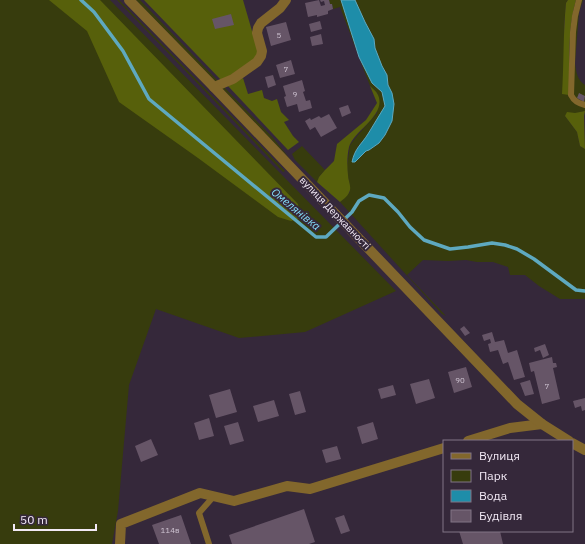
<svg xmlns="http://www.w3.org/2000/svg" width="585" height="544" font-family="'IBM Plex Sans',sans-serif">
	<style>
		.green { fill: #373c0d }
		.forest { fill: #57600b }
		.water { fill: #1e8da9; stroke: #5ea9c0 }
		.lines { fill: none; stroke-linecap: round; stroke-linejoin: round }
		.stream { stroke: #5ea9c0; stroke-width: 3.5 }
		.building { fill: #665567 }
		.service { stroke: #82672c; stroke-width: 6 }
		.minor { stroke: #82672c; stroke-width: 10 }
		.tertiary { stroke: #82672c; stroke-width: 10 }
		.labels { text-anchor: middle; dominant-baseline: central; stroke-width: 4; stroke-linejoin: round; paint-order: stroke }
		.number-label { font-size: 8px; fill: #cfc4d2 }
		.street-label { font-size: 10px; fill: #f2e9f5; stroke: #35283a }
		.water-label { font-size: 11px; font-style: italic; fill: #86dffb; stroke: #35283a }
	</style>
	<rect width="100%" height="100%" fill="#35283a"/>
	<path class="green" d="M0 0H110L396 291 305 332 239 338 156 309 129 385 118 511 112 544H0Z
		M117 0H119L285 171 283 172Z
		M136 0H140L218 81H215Z
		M329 0H341L343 3 359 57 372 83 382 92 385 106 367 136 357 148 355 162 366 151 369 150 379 143 385 135 392 121V93L388 85 387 75 382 66 375 48 374 39 365 22 355 0H568L566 3 564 26V51L569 95 585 107V111L565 116 577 132 580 146 585 149V299H560L539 286 525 275H510L508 267 493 262H477L466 260 448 261 423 260 407 275 446 316 442 314 340 202 350 192V187L348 177 347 166 350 145 357 136 377 113 378 94 370 86 340 7 333 9 332 4H330Z
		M581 0H583L579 12 575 63C576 71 577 80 585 85V102L575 98 573 92 575 29Z
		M223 86 273 138 291 160 221 87Z
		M302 146 325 170 319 177 317 182 295 160 292 154Z"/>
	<path class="forest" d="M49 0H100L298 204 300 218 291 221 278 217 198 158 119 102 87 31Z
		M144 0H243L252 31 255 33 259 56 222 81Z
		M568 0H576C567 30 570 64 569 95L562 94C564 63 563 33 566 3Z
		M243 78 248 94 262 90 264 98 272 101 277 99 281 112 289 120 284 122 293 136 299 142 288 150 228 86Z
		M370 86C373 89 377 92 378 95 387 115 354 130 349 147 347 156 347 166 348 175 348 180 351 185 350 190 349 195 344 199 340 202L317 182 319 177 325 170 334 161 337 144 366 120 377 103Z
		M585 111 584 116 585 149 580 146 577 132 565 116 567 112 575 113Z"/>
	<path class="water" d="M341 0H355L365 22 374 39 375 48 382 66 387 75 388 85 392 93 394 104 392 121 385 135 379 143 369 150 366 151 355 162H352C355 148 361 145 368 134 374 125 379 115 385 106L382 92 372 83 359 57Z"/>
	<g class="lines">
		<path class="stream" d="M81 0 94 12 123 51 149 99 316 237H326L352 212 359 201 369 195 384 198 398 212 410 227 424 240 450 249 468 247 492 243 505 245 517 249 534 259 576 290 585 291"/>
	</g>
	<path class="building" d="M319 0 321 6 325 5 324 1 321 2 320 0H329L330 4H332L333 9 328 11V14L317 17V15L308 17 305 3Z
		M231 14 234 25 215 29 212 19Z
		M320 21 322 29 311 32 309 24Z
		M286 22 291 40 271 46 266 27Z
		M321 34 323 44 312 46 310 37Z
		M291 60 295 74 280 78 276 65Z
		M273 75 276 85 268 88 265 77Z
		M302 80 305 91 303 92 306 101 310 100 312 108 299 112 297 104 287 107 284 97 286 96 283 86Z
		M579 93 585 96 584 102 577 98Z
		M348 105 351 113 342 117 339 108Z
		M329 114 337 128 321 137 315 127 310 130 305 121 310 118 311 120 319 116 321 118Z
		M464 326 470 333 465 336 460 329Z
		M492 332 495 342 504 340 508 353 517 350 525 377 514 380 508 362 503 364 498 350 490 352 488 344 491 343 490 339 484 341 482 335Z
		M545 344 549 355 543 358 540 350 535 352 534 348Z
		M552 357 553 363H556L557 367 553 368 560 399 542 404 534 371 531 372 529 363Z
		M466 367 472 387 454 393 448 372Z
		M429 379 435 398 416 404 410 384Z
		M530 380 534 394 525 396 520 383Z
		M393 385 396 395 381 399 378 389Z
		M230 389 237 412 216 418 209 395Z
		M300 391 306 412 295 415 289 394Z
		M585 398V410L582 411 581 406 575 408 573 401Z
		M274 400 279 416 258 422 253 406Z
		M209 418 214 436 199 440 194 423Z
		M238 422 244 441 230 445 224 426Z
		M373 422 378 439 362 444 357 427Z
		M151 439 158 455 141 462 135 446Z
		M337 446 341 459 326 463 322 450Z
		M304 509 315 542 309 544H232L229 535Z
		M181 515 191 544H159L152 525Z
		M344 515 350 531 341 534 335 518Z
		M459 531H500L503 544H463Z"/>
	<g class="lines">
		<path class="service" d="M579 0 575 16 573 32 571 95C574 101 578 103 585 105
			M209 544 199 513 214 496"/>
		<path class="minor" d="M214 87 233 79 257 62 261 56 262 51 257 33 258 28 261 23 280 8 286 0
			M468 441 510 428 542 424
			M120 544 121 524 200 493 234 501 287 486 310 489 444 448"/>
		<path class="tertiary" d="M129 0 214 87 517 404 542 424 569 441
			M572 443 585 450"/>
	</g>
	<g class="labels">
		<g class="number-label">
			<text x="279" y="35">5</text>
			<text x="286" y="69">7</text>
			<text x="295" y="94">9</text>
			<text x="460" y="380">90</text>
			<text x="547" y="386">7</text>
			<text x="170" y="530">114в</text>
		</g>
		<g class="street-label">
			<text transform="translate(335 213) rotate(46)">вулиця Державності</text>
		</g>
		<g class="water-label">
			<text transform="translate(296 209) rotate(39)">Омелянівка</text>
		</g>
	</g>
	<rect x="443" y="440" width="130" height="92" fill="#35283a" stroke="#817585"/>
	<rect x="451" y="453" width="20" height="6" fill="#82672c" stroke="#817585"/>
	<text x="479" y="460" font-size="12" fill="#f2e9f5">Вулиця</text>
	<rect x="451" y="470" width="20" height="12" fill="#373c0d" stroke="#817585"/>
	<text x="479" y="480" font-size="12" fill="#f2e9f5">Парк</text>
	<rect x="451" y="490" width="20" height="12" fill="#1e8da9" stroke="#817585"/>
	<text x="479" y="500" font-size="12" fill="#f2e9f5">Вода</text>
	<rect x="451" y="510" width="20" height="12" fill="#665567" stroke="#817585"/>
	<text x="479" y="520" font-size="12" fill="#f2e9f5">Будівля</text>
	<path d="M14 524v6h82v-6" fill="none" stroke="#f2e9f5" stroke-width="2"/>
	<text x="20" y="524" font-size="12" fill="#f2e9f5" stroke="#35283a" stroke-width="3" paint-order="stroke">50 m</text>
</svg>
